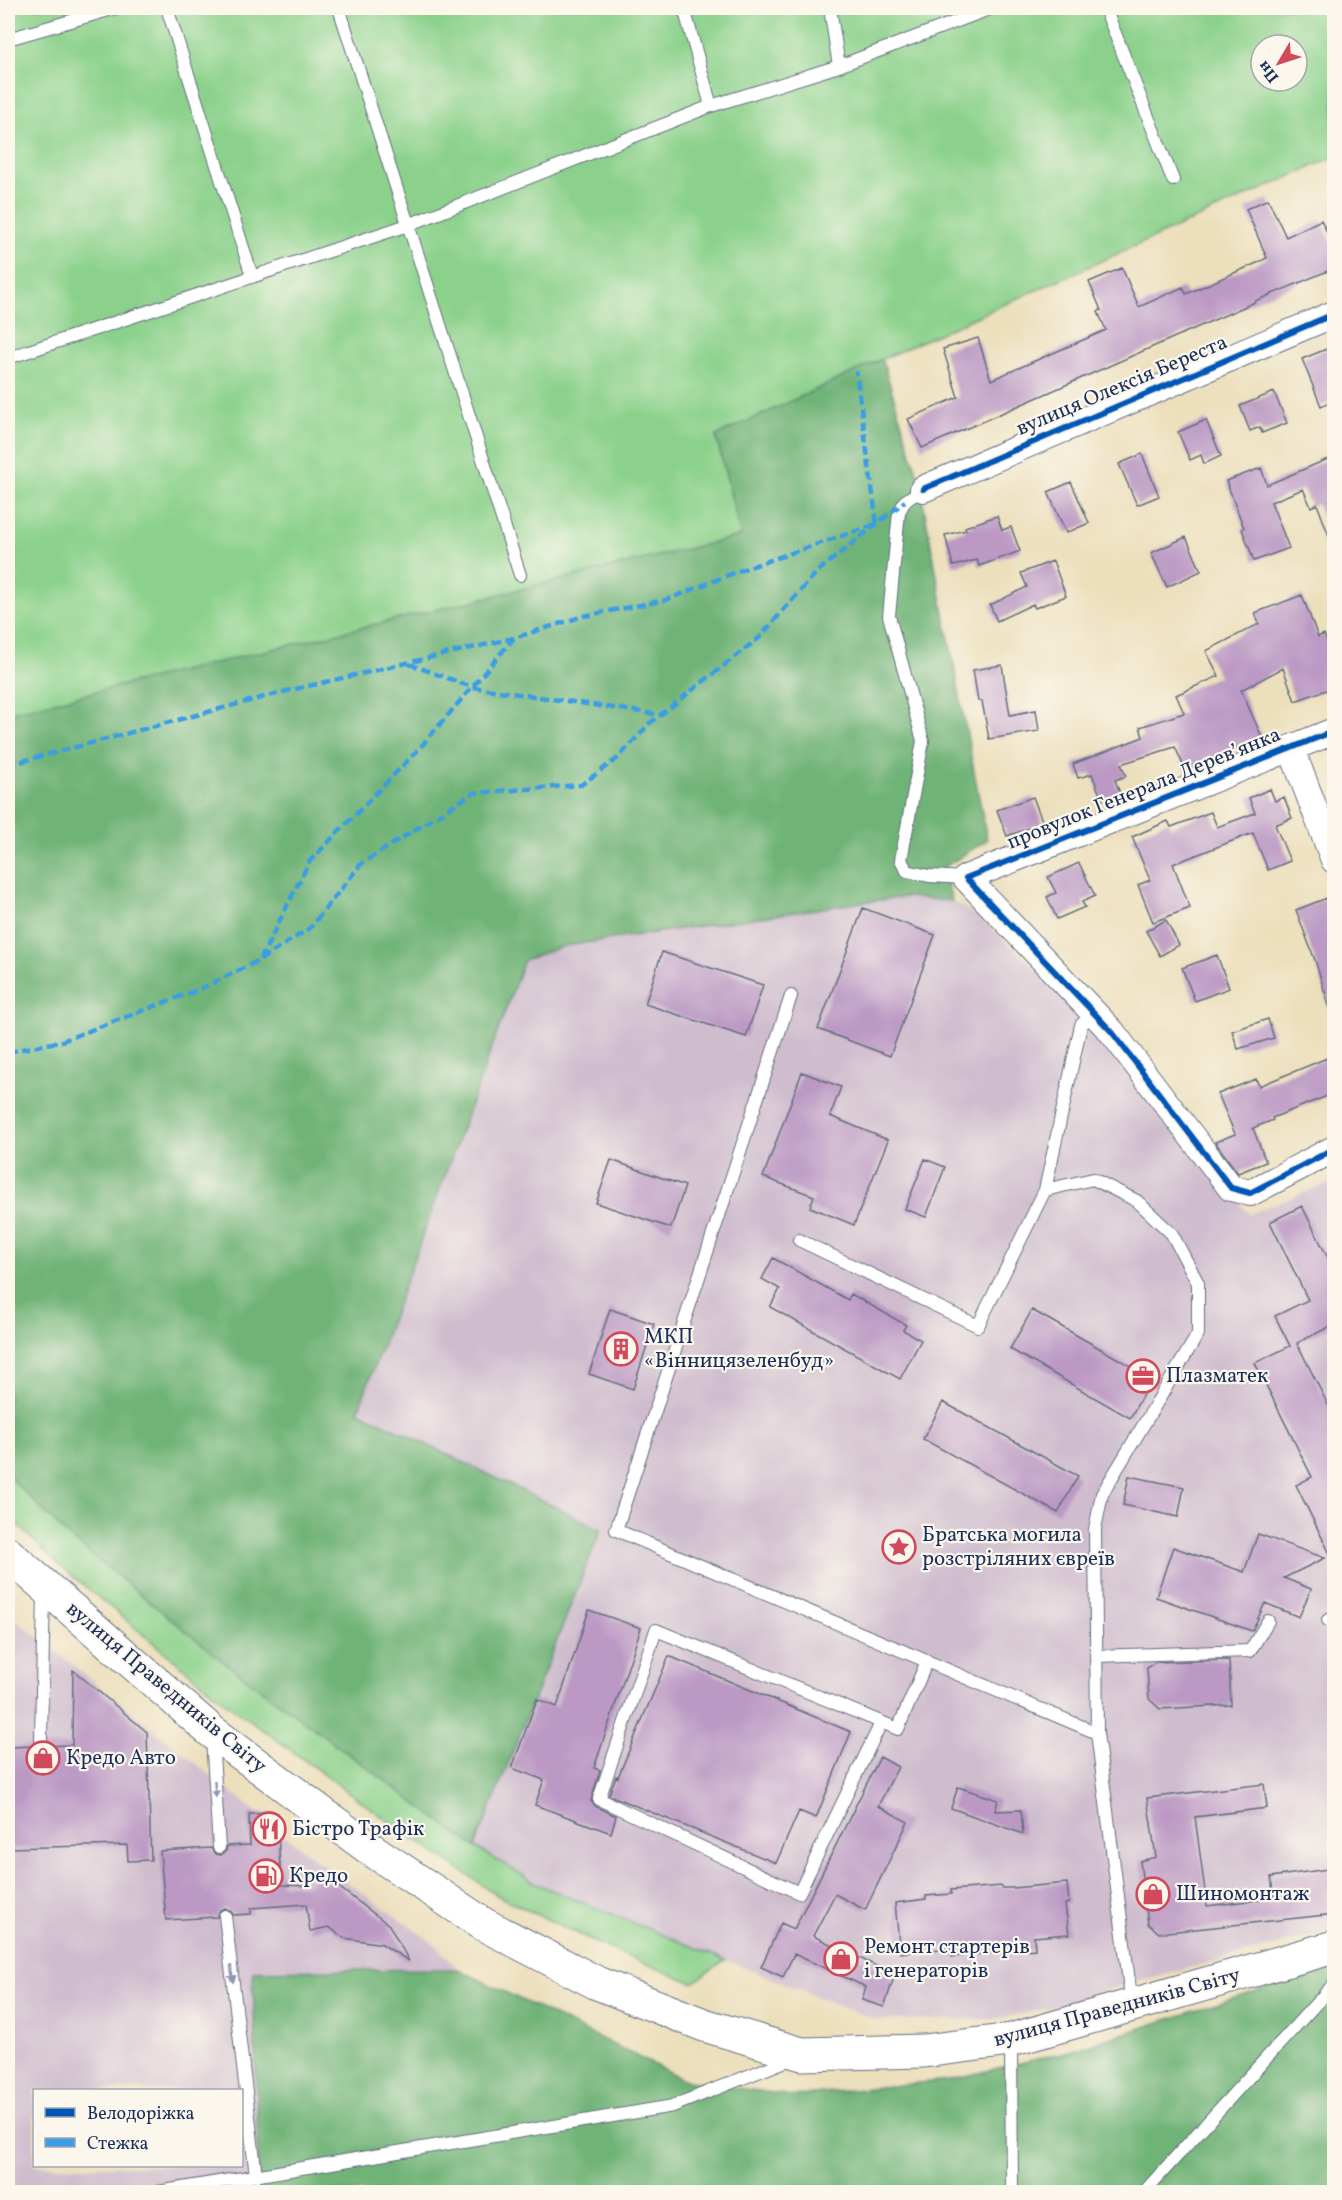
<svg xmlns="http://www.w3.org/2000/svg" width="1342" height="2200" font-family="Vollkorn,serif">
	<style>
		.industrial { fill: #cfbdce; fill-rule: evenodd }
		.green { fill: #8bd18b; stroke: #538074; stroke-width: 1.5; fill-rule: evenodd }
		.forest { fill: #70b377; stroke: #46716a; stroke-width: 1.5 }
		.building { fill: #bb99c4 }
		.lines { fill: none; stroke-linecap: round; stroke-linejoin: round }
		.service-casing { stroke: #646d7f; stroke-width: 14 }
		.minor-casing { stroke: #646d7f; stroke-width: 28 }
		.secondary-casing { stroke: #646d7f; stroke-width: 35 }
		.service { stroke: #fff; stroke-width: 12 }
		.minor { stroke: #fff; stroke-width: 26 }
		.secondary { stroke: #fff; stroke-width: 33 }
		.quiet { stroke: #3b9de6; stroke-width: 4.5; stroke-dasharray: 9 4.5; stroke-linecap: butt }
		.cycleway-casing { stroke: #fbf7ec; stroke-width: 10 }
		.cycleway { stroke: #0057b8; stroke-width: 6 }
		.oneway { fill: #8d97ae }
		.labels { text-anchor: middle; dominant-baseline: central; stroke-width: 4.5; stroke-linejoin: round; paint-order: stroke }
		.street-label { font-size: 21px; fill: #1b2f5e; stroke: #fbf7ec }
		.poi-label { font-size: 21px; fill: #1b2f5e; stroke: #fbf7ec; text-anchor: start }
	</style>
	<rect width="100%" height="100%" fill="#fbf7ec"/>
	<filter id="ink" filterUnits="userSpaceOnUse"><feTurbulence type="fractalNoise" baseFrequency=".0167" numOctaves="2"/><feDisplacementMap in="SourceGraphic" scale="12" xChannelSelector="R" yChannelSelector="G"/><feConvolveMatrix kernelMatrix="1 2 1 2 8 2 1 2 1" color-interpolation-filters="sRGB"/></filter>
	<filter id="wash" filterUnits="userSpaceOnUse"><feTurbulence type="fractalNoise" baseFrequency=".008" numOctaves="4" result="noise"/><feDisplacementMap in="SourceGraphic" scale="24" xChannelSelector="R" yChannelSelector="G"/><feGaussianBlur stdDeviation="1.35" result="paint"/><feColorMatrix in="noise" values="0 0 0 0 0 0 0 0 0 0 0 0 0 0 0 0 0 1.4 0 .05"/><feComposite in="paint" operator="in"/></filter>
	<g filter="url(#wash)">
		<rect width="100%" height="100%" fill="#ecdfbc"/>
		<path class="industrial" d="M905 897 952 901 977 915 1077 1007 1249 1214 1334 1181V1931L1129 1983 1048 2008 1000 2019 875 2020 539 1885 475 1847 601 1529 358 1412 524 960 564 946Z
			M8 1613 316 1860 436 1945 458 1969 253 1971 259 2192H8V1720L10 1717 8 1694ZM34 2090H242V2166H34Z"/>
		<path class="green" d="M8 8H1334V157L882 359 716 436 742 536 8 713ZM1261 45H1297V81H1261Z
			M8 1475 67 1535 228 1665 475 1847 539 1885 725 1960 693 1983 617 1952 500 1897 388 1821 226 1703 58 1564 8 1516Z"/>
		<path class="forest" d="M882 359 918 476 987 840 943 868 952 901 905 897 864 902 564 946 524 960 358 1411 601 1529 475 1847 228 1665 67 1535 8 1475V713L741 536 716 436Z
			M1334 1966V2192H259L253 1971 458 1969 687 2081 793 2096 949 2080 1070 2051Z"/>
		<g id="blocks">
			<path class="building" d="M1268 199 1286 237 1321 220 1335 249V268L1255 301V302L922 448 908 419 958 397 943 349 978 338 991 380 1106 330 1098 312 1101 310 1089 282 1122 268 1139 307 1183 287 1186 294 1257 263 1267 258 1246 209Z
				M1329 348 1335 362V401L1321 406 1302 359Z
				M1274 392 1287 423 1262 433 1260 427 1250 431 1240 406Z
				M1206 420 1221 456 1204 464 1201 455 1190 460 1178 432Z
				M1142 454 1159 496 1137 505 1119 464Z
				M1335 456V544H1332L1317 504 1311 507 1303 489 1271 502 1289 548 1254 561 1242 529 1244 528 1226 481 1261 468 1267 485Z
				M1071 482 1089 523 1066 533 1048 492Z
				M997 516 1002 530 1011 527 1020 551 979 566 977 560 953 566 945 535 966 530 965 527Z
				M1186 537 1201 571 1167 587 1151 553Z
				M1053 561 1066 596 1035 608 1033 604 997 621 990 605 1027 587 1021 573Z
				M1302 595 1318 637 1324 634 1335 663V687L1295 701 1283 668 1241 690 1262 737 1186 771 1175 747 1121 764 1126 776 1115 780 1120 793 1102 800 1092 774 1078 778 1073 764 1143 737 1140 727 1184 713 1176 695 1219 676 1206 651 1259 624 1255 613Z
				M1002 665 1010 715 1036 710 1039 731 989 739 982 701H978L973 670Z
				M1270 789 1275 801 1284 797 1292 818 1275 825 1290 861 1268 870 1253 833 1173 864 1190 908 1153 922 1138 885 1150 880 1132 837 1168 821 1171 827 1211 812 1217 827 1255 813 1249 798Z
				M1033 797 1043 823 1007 836 997 810Z
				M1079 863 1095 896 1082 902 1085 907 1057 919 1047 897 1056 893 1048 877Z
				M1327 898 1335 919V1012L1331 1013 1316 963 1296 910Z
				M863 908 935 935 890 1056 818 1029Z
				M1166 920 1179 945 1160 956 1146 931Z
				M662 952 763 985 746 1037 645 1004Z
				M1217 955 1229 988 1195 1001 1182 968Z
				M1268 1019 1274 1038 1238 1049 1232 1031Z
				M1327 1058 1335 1077V1093L1272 1118 1273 1120 1253 1128 1266 1162 1238 1173 1215 1142 1235 1134 1218 1094 1256 1079 1259 1086Z
				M802 1072 841 1087 830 1116 888 1140 854 1225 810 1207 814 1196 763 1177Z
				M925 1159 945 1167 926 1217 905 1209Z
				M611 1160 685 1186 671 1228 596 1203Z
				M1302 1206 1335 1272V1324L1297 1343 1335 1419V1564L1296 1485 1312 1477 1255 1363 1290 1346 1275 1316 1308 1300 1270 1222Z
				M773 1258 848 1300 851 1294 906 1325 903 1330 921 1340 900 1379 770 1307 780 1289 762 1279Z
				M610 1309 654 1324 633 1389 589 1374Z
				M1032 1310 1152 1378 1130 1418 1010 1349Z
				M943 1402 1078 1476 1058 1513 923 1439Z
				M1129 1476 1184 1487 1178 1517 1123 1505Z
				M1258 1534 1325 1558 1284 1578 1311 1589 1299 1617 1265 1603 1252 1631 1156 1597 1173 1547 1244 1572Z
				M589 1610 641 1628 594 1768 600 1770 591 1801 595 1806 616 1816 611 1833 535 1805 544 1780 512 1768 537 1699 557 1707Z
				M669 1656 851 1732 816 1818 799 1811 776 1863 609 1795 616 1776 618 1777Z
				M1229 1660 1231 1705 1160 1709 1149 1699 1147 1668 1155 1662Z
				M73 1670 147 1732 151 1860 128 1861 127 1845 8 1848V1747L72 1745Z
				M880 1757 898 1767 878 1806 908 1822 865 1910 835 1894 813 1936 895 1975 884 2007 862 2000 866 1987 794 1954 783 1977 761 1967 781 1923 794 1929Z
				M1264 1784 1267 1808 1195 1817 1207 1906 1274 1898 1271 1877 1335 1868V1914L1159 1933 1148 1924 1140 1861 1156 1857 1147 1798Z
				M958 1787 998 1800 995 1811 1021 1810 1023 1834 951 1808Z
				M277 1813 281 1885 308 1886 315 1877 325 1883 332 1882 389 1925 409 1961 382 1944 344 1938 329 1927 310 1931 306 1904 251 1908V1914L233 1915 231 1911 225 1908 220 1910 217 1917 166 1920 160 1851 211 1848 215 1854 220 1855 226 1851 227 1846 250 1845 249 1814Z
				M1067 1883 1069 1903 1065 1904 1069 1934 1034 1937 1035 1949 952 1957 951 1948 900 1953 895 1903 926 1899V1896L951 1894V1890L1002 1886V1888H1013Z"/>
		</g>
	</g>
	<g filter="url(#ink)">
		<use href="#blocks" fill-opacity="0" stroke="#646d7f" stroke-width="1.5"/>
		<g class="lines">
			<defs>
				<path id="service" d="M167 8 252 276
					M339 8 520 575
					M684 8 711 106
					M830 8 839 66
					M1105 8 1173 180
					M8 39 116 8
					M8 358 408 225 711 106 839 66 992 8
					M923 489 905 501 899 512 889 616 923 741 901 860 907 871 929 876 966 878
					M791 996 616 1530 1097 1733
					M1045 1190 1093 1179 1137 1201 1172 1234 1198 1283V1334L1102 1494 1095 1529 1097 1733 1132 2005
					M799 1240 978 1326 1045 1190 1081 1025 1094 1013
					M1328 1620 1334 1622
					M1096 1656 1250 1651 1268 1621
					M881 1723 799 1893 599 1799 656 1630 898 1729 927 1661
					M212 1738 219 1847
					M41 1739 44 1591
					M225 1916 256 2176
					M1011 2041 1012 2192
					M158 2192 673 2106 793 2058
					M1144 2192 1334 1984"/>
				<path id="minor" d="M923 489 1334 314
					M1334 731 966 878 1112 1032 1231 1188 1250 1193 1334 1149
					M1291 748 1334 860"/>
				<path id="secondary" d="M8 1554 211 1731 369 1848 483 1924 597 1983 704 2025 802 2054 924 2051 1011 2040 1334 1947"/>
			</defs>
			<use href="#service" class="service-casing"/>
			<use href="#minor" class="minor-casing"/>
			<use href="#secondary" class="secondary-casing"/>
			<use href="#service" class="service"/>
			<use href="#minor" class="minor"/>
			<use href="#secondary" class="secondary"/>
			<path class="quiet" d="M409 664 472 687 661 715
				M8 765 287 691 514 638 584 616 666 600 744 569 877 524 856 371
				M260 960 309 862 418 750 514 638
				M8 1052 62 1041 200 989 260 960 310 928 361 864 473 793 581 785 618 758 650 723 759 638 817 572 905 501"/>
			<defs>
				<path id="cycleway" d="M923 489 1334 314
					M1334 731 966 878 1112 1032 1231 1188 1250 1193 1334 1149"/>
			</defs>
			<use href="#cycleway" class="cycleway-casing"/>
			<use href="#cycleway" class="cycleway"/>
		</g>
		<defs><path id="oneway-solid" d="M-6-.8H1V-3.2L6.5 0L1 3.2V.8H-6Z" transform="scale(1.5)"/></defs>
		<g class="oneway">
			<use href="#oneway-solid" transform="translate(215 1789) rotate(86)"/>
			<use href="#oneway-solid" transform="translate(232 1974) rotate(83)"/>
		</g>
	</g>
	<defs>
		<symbol id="building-ring" viewBox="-11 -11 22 22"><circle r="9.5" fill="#fbf7ec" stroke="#d1495b" stroke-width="1.5"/><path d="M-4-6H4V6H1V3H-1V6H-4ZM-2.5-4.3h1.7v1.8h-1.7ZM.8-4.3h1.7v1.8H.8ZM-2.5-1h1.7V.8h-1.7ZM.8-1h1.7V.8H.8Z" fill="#d1495b"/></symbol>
		<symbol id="office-ring" viewBox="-11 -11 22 22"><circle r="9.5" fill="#fbf7ec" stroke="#d1495b" stroke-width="1.5"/><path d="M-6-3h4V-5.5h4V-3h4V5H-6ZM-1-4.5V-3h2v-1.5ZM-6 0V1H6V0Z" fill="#d1495b"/></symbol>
		<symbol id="sight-ring" viewBox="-11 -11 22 22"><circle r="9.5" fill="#fbf7ec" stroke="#d1495b" stroke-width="1.5"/><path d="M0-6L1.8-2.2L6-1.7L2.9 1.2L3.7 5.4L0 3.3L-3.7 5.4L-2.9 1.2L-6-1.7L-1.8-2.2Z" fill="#d1495b"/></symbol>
		<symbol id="shop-ring" viewBox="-11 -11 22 22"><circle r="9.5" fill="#fbf7ec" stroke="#d1495b" stroke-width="1.5"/><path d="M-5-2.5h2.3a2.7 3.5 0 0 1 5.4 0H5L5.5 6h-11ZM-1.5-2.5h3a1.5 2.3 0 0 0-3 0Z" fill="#d1495b"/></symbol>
		<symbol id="restaurant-ring" viewBox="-11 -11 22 22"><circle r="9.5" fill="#fbf7ec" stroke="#d1495b" stroke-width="1.5"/><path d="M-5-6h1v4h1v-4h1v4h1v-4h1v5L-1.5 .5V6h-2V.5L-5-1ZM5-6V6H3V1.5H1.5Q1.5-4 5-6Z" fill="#d1495b"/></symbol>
		<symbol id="fuel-ring" viewBox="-11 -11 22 22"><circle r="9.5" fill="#fbf7ec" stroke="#d1495b" stroke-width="1.5"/><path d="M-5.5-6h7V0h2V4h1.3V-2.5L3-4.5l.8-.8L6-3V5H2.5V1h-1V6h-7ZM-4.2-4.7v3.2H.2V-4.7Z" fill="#d1495b"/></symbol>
	</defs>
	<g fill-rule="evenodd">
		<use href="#building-ring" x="602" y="1330" width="38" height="38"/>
		<use href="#office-ring" x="1124" y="1357" width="38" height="38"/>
		<use href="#sight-ring" x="880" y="1528" width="38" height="38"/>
		<use href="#shop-ring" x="24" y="1739" width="38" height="38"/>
		<use href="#restaurant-ring" x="250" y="1810" width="38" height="38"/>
		<use href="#fuel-ring" x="247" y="1857" width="38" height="38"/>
		<use href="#shop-ring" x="1134" y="1875" width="38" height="38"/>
		<use href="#shop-ring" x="822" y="1940" width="38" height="38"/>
	</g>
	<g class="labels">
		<g class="street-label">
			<text transform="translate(1122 386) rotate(-23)">вулиця Олексія Береста</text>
			<text transform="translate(1144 789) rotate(-22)">провулок Генерала Деревʼянка</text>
			<text transform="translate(166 1688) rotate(40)">вулиця Праведників Світу</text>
			<text transform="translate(1117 2008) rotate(-15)">вулиця Праведників Світу</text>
		</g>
		<g class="poi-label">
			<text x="644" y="1337">МКП<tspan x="644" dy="24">«Вінницязеленбуд»</tspan></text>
			<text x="1166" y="1376">Плазматек</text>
			<text x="922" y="1535">Братська могила<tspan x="922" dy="24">розстріляних євреїв</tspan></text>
			<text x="66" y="1758">Кредо Авто</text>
			<text x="292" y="1829">Бістро Трафік</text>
			<text x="289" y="1876">Кредо</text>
			<text x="1176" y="1894">Шиномонтаж</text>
			<text x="864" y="1947">Ремонт стартерів<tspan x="864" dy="24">і генераторів</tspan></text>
		</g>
	</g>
	<rect width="1342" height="2200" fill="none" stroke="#fbf7ec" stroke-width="30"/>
	<rect x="33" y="2089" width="210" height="78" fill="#fbf7ec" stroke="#a1a7b3" stroke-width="1.5"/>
	<rect x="45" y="2108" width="30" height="9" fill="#0057b8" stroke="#a1a7b3" stroke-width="1.5"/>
	<text x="87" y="2119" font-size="18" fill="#1b2f5e">Велодоріжка</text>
	<rect x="45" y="2138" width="30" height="9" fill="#3b9de6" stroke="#a1a7b3" stroke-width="1.5"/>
	<text x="87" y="2149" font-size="18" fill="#1b2f5e">Стежка</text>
	<g transform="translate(1279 63) rotate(231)"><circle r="28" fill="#fbf7ec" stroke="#a1a7b3" stroke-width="1.5"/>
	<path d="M0-4.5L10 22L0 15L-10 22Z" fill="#d1495b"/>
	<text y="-9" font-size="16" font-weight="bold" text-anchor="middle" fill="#1b2f5e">Пн</text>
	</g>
</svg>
